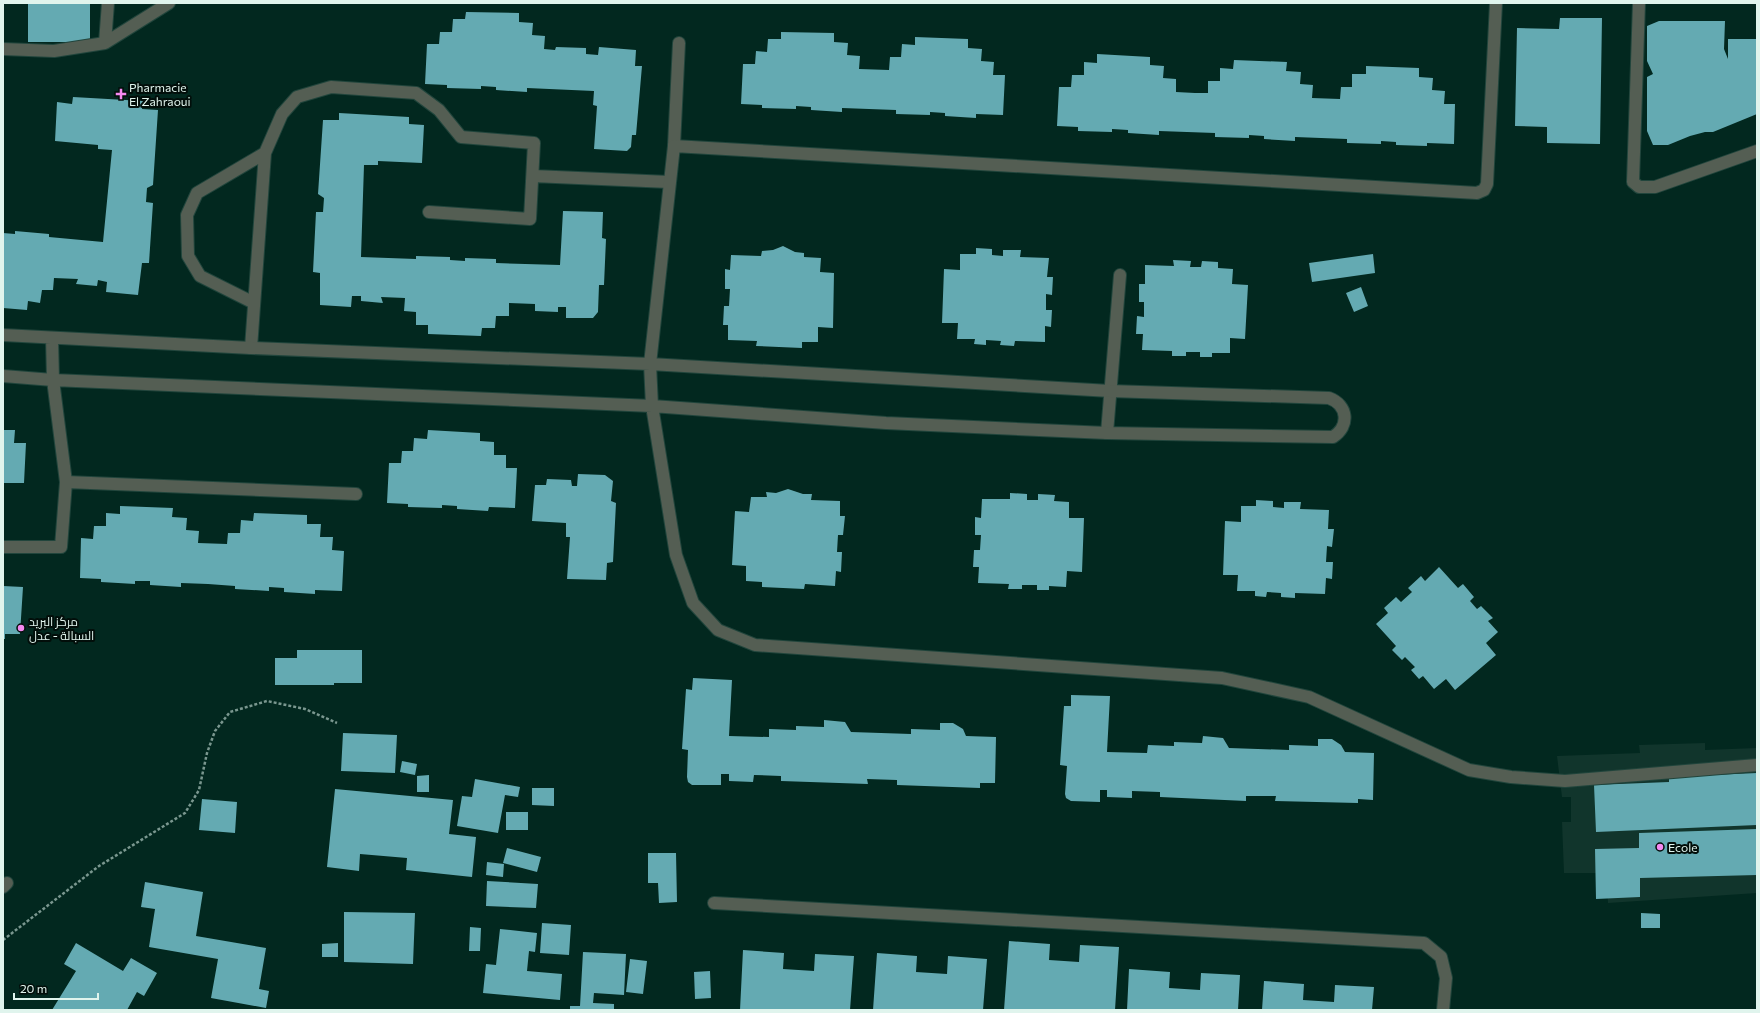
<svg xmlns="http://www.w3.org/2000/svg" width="1760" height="1013" font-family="Commissioner,Cairo,sans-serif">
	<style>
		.built { fill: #11352c }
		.building { fill: #64aab2 }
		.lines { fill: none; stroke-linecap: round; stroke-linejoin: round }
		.lane-casing { stroke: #21453c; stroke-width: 14 }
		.street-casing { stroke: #21453c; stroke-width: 14 }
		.path { stroke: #7a978f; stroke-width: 2.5; stroke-dasharray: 3 2; stroke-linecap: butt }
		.lane { stroke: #545e53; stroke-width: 12 }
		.street { stroke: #545e53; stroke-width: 12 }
		.poi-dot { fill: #f489f0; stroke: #020e0a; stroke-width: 1.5 }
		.labels { text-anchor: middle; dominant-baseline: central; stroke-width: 4; stroke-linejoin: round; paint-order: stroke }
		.poi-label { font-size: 12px; fill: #e0f4ed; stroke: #020e0a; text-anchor: start }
	</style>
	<rect width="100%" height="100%" fill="#02281f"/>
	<path class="built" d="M1705 743V750L1757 748V893L1608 903 1606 873H1564L1562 822H1571V797H1562L1557 756 1640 753 1639 745Z"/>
	<path class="building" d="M28 3H90V42H28Z
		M466 12 519 13V22L533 23 532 35 545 36 544 49 555 50 556 47 586 48V54L598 55 599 47 636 50 635 66H642L636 135H632L631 147 627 151 594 149 597 106 593 105 594 91 527 88V92L496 90V87L481 86V89L447 88V85L425 84 427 44H439L440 32H452L453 19H465Z
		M1560 18H1602L1600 144 1547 143V127L1515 126 1517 28 1559 29Z
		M1659 21H1725L1724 49 1728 59V39H1757V114L1713 132H1705L1690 136 1668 145H1653L1647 131V77L1653 74 1647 61V26Z
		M781 32 834 33V42L848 43 847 55 860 56 859 69 889 70 890 57H901L902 44 915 45V37L968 39V48L982 49 981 61 994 62 993 75H1005L1003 115 976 114V118L945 116V113L930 112V115L896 114V110L842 108V112L811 110V107L796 106V109L762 108V105L741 104 743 64H755L756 51 767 52 768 39H781Z
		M1097 54 1150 57V65L1164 66 1163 78 1176 79V92L1195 93H1208V81H1220V68L1233 69 1234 60 1287 62 1286 71 1301 72 1300 84 1313 85 1312 98 1340 99 1341 87H1352V74H1366V66L1419 68V77L1433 78 1432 90 1445 91 1444 104H1455L1454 144 1427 143V146L1396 145V142L1381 141V144L1347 143V139L1295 137V141L1264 139V136L1249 135V138L1215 137V133L1159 131V135L1128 133V130L1112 129V132L1078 131V127L1057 126 1059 87H1071L1072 75H1084V62L1097 63Z
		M73 97 143 101 142 109 158 110 153 185 147 188 146 202 153 203 149 263H142L138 295 106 292 107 282 98 280 97 286 76 284 78 279 54 278 53 290H42L40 303 28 301 27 310 3 308V233L15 234V231L49 234V237L103 242 112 150 98 149V145L55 141 57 102 72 104Z
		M339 113 409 117V124L424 125 422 163 378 161V165H364L361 257 416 259V256L450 257V260L465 261V258L496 259V263L560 265 563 211 603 212 602 238 606 239 604 285H599L598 312 593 318H566V307H558V312L535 311V304L509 303V316H496L495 328H482L481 336 428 334V325H416V312L404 311 405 298 381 297 383 303 361 301V296H352L351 307 320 305V273L313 272 316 212H323L324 198 318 194 323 120H339Z
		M783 246 795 252 804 253V257L821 258 820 272 834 273 833 328 818 327V342H802V348L756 346 757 341 728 340V325H723L724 306H729L730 289H725V269L730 270 731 255 761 256 762 251 773 250Z
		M976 248 992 249V255L1003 256V250H1021L1020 257 1049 258 1047 277H1053L1052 295 1046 294V310H1052L1051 327 1045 326V342L1015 341 1014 346 1000 345 1001 341 986 340V345L974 344 975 339H957L958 323H942L944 269 960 270V254H976Z
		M1373 254 1375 273 1312 282 1309 263Z
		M1173 260 1191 261 1190 267H1201L1202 261 1218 262V268L1233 269 1232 284 1248 285 1245 339 1230 338V353H1212V357H1200V352H1186V356H1172V351L1142 350 1143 334H1136L1137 316 1144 317V302H1139V284H1145V265L1174 266Z
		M1361 287 1368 306 1354 312 1346 293Z
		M3 430H15L14 443H26L24 483H3Z
		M428 430 480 433V441L494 442V455H506V468H517L515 508 489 507 488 511 457 509V506L442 505V508L408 507V504L387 503 389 463H401L402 451H413L414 438 427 439Z
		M578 474 605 475 613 481 611 501 616 503 613 562 607 563 606 580 567 579 570 537H566V523L532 521 535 485H546L547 479 571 480 572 486H577Z
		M788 489 803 494H812L811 500 840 501V516H845L843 535H838L837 552H842L841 572 836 571 835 586 805 584 804 589 762 587V582L746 581V566L732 565 735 511 749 512 751 497H767L766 492 776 493Z
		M1010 493 1027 494V500H1038V494L1055 495 1054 501 1069 502V518H1084L1082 572 1067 571 1066 587 1049 586V590H1037V585H1022V589H1008L1009 584 978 583 979 567H973L974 550H980L981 535H975V517L981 518 982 499H1010Z
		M1256 500 1273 501V507L1284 508V502H1301L1300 509 1329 510 1328 529H1334L1332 547 1327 546 1326 562H1333L1332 579 1326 578 1325 594 1295 593V598L1281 597V593L1267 592 1266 597 1255 596V591H1237L1238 575H1223L1225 521 1241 522V506H1256Z
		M120 506 173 508 172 517 187 518 186 530 199 531 198 543 227 544 228 533H240L241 520 253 521 254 513 307 515V524H321L320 537H333L332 550 344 551 342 591 315 590V594L284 592V588L269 587V591L235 589V586L208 584 181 583V587L150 585V581H135V584L101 582V579L80 578 81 538 93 539 94 526H106V513L120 514Z
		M1439 567 1458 588 1463 584 1474 597 1470 601 1477 609 1481 606 1493 618 1488 621 1498 632 1486 643 1496 655 1455 690 1446 679 1434 689 1423 676 1419 679 1411 670 1415 667 1405 657 1402 660 1392 650 1396 646 1376 624 1388 613 1384 608 1396 597 1401 602 1412 592 1408 588 1421 576 1425 581Z
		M3 586 23 587 20 634H5V639H3Z
		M297 650H362V683H334V685H275V658H297Z
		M693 678 732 680 729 736 769 737V729L796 730V726L824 727V720L845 722 851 732 911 734V729L940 730V723H953L963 729 966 736 996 737 995 783H980V788L897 785V780L867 779 868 784 781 781V776L754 775 753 782 729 781V774H721V785H692L688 782 687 777 688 750 682 749 686 689 692 690Z
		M1071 695 1110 696 1107 752 1147 753 1148 745 1174 746V742L1202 743 1203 736 1223 738 1229 748 1289 750V745L1318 746V739H1332L1341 745 1345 752 1374 753 1373 800 1358 799V803L1275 801 1276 796H1246V801L1160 797V792L1132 791V798L1107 797V790H1100V802L1071 801 1066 798 1065 794 1067 766 1060 765 1064 706H1071Z
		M343 733 397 735 395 773 341 771Z
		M402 761 417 764 415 775 400 772Z
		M1757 773V825L1596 832 1594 785 1669 782V777Z
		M429 775V792H417V776Z
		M475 779 520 787 518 797 505 795 498 833 457 826 462 796 472 797Z
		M532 788H554V806L532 805Z
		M335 789 453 800 449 834 476 837 472 877 406 870 407 858 360 854 359 871 327 867Z
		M202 799 237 802 235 833 199 830Z
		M506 812H528V830H506Z
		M1757 829V875L1640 878V897L1596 899 1595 849 1639 848V833Z
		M507 848 541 857 537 872 503 863Z
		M648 853H676L677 902 659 903 658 883H648Z
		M487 862 504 864 503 877 486 875Z
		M487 881 538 884 536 908 486 906Z
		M145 882 203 892 196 936 266 948 259 989 269 991 266 1008 211 998 218 959 149 947 155 909 141 907Z
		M344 912 415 913 413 964 344 962Z
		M1641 913 1660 914V928H1641Z
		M542 923 571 925 569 955 540 953Z
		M470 927 481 928 480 951H469Z
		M500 929 537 933 535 952 529 951 527 971 562 974 560 1000 483 993 486 964 496 965Z
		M1009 941 1050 944 1049 960 1079 962 1080 945 1119 947 1115 1010H1004Z
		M76 943 123 971 131 958 157 973 144 996 137 992 127 1010H52L76 971 64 964Z
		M338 943V957H322V944Z
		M743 950 784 953 783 969 814 971 815 954 854 956 850 1010H740Z
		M583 952 626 954 624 995 594 993 593 1003 614 1004V1010H570V1006H580Z
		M877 953 917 956 916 972 947 974 948 956 987 959 983 1010H873Z
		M630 959 647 961 643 994 626 992Z
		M1129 969 1170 972 1169 988 1200 990 1201 973 1240 975 1238 1010H1127Z
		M710 971 711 998 695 999 694 972Z
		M1264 981 1304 984 1303 1000 1334 1002 1335 985 1374 987 1372 1010H1262Z"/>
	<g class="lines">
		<defs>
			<path id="lane" d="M674 146 679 43
				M533 176 669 182
				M254 303 200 276 188 256 187 215 197 193 265 153
				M251 348 265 153 282 114 297 97 331 87 416 93 439 110 461 137 534 143 530 219 429 212
				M1107 433 1120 275
				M714 903 1424 943 1441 957 1446 978 1443 1010"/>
			<path id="street" d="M1496 3 1487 184 1484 190 1477 193 674 146 650 364 652 406 676 555 693 603 718 630 755 645 1222 678 1309 697 1469 770 1511 777 1565 781 1757 765
				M1639 3 1633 182 1639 187H1655L1757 151
				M105 43 108 3
				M3 49 54 51 105 43 169 3
				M3 335 251 348 650 364 1110 391 1329 398C1348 405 1350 426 1333 437L1107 433 886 423 652 406 53 380 3 376
				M52 338 53 380 66 482 356 494
				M3 547H61L66 482
				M3 887 7 883"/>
		</defs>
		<use href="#lane" class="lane-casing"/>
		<use href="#street" class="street-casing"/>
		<path class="path" d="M3 940 99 866 185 813 199 790 207 753 215 731 230 712 267 701 305 709 337 723"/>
		<use href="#lane" class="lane"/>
		<use href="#street" class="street"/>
	</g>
	<g class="poi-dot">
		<path d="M119 88h4v4h4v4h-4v4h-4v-4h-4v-4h4z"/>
		<circle cx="21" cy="628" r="4"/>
		<circle cx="1660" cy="847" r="4"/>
	</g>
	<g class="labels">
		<g class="poi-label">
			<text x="129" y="87">Pharmacie<tspan x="129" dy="14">El Zahraoui</tspan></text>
			<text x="29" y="621">مركز البريد<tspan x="29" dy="14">السبالة - عدل</tspan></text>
			<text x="1668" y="847">Ecole</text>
		</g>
	</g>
	<rect width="1760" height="1013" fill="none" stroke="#e0f4ed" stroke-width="8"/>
	<path d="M14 993v6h84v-6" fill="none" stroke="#e0f4ed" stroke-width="2"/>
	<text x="20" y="993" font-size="12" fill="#e0f4ed" stroke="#020e0a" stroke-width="3" paint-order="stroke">20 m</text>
</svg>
